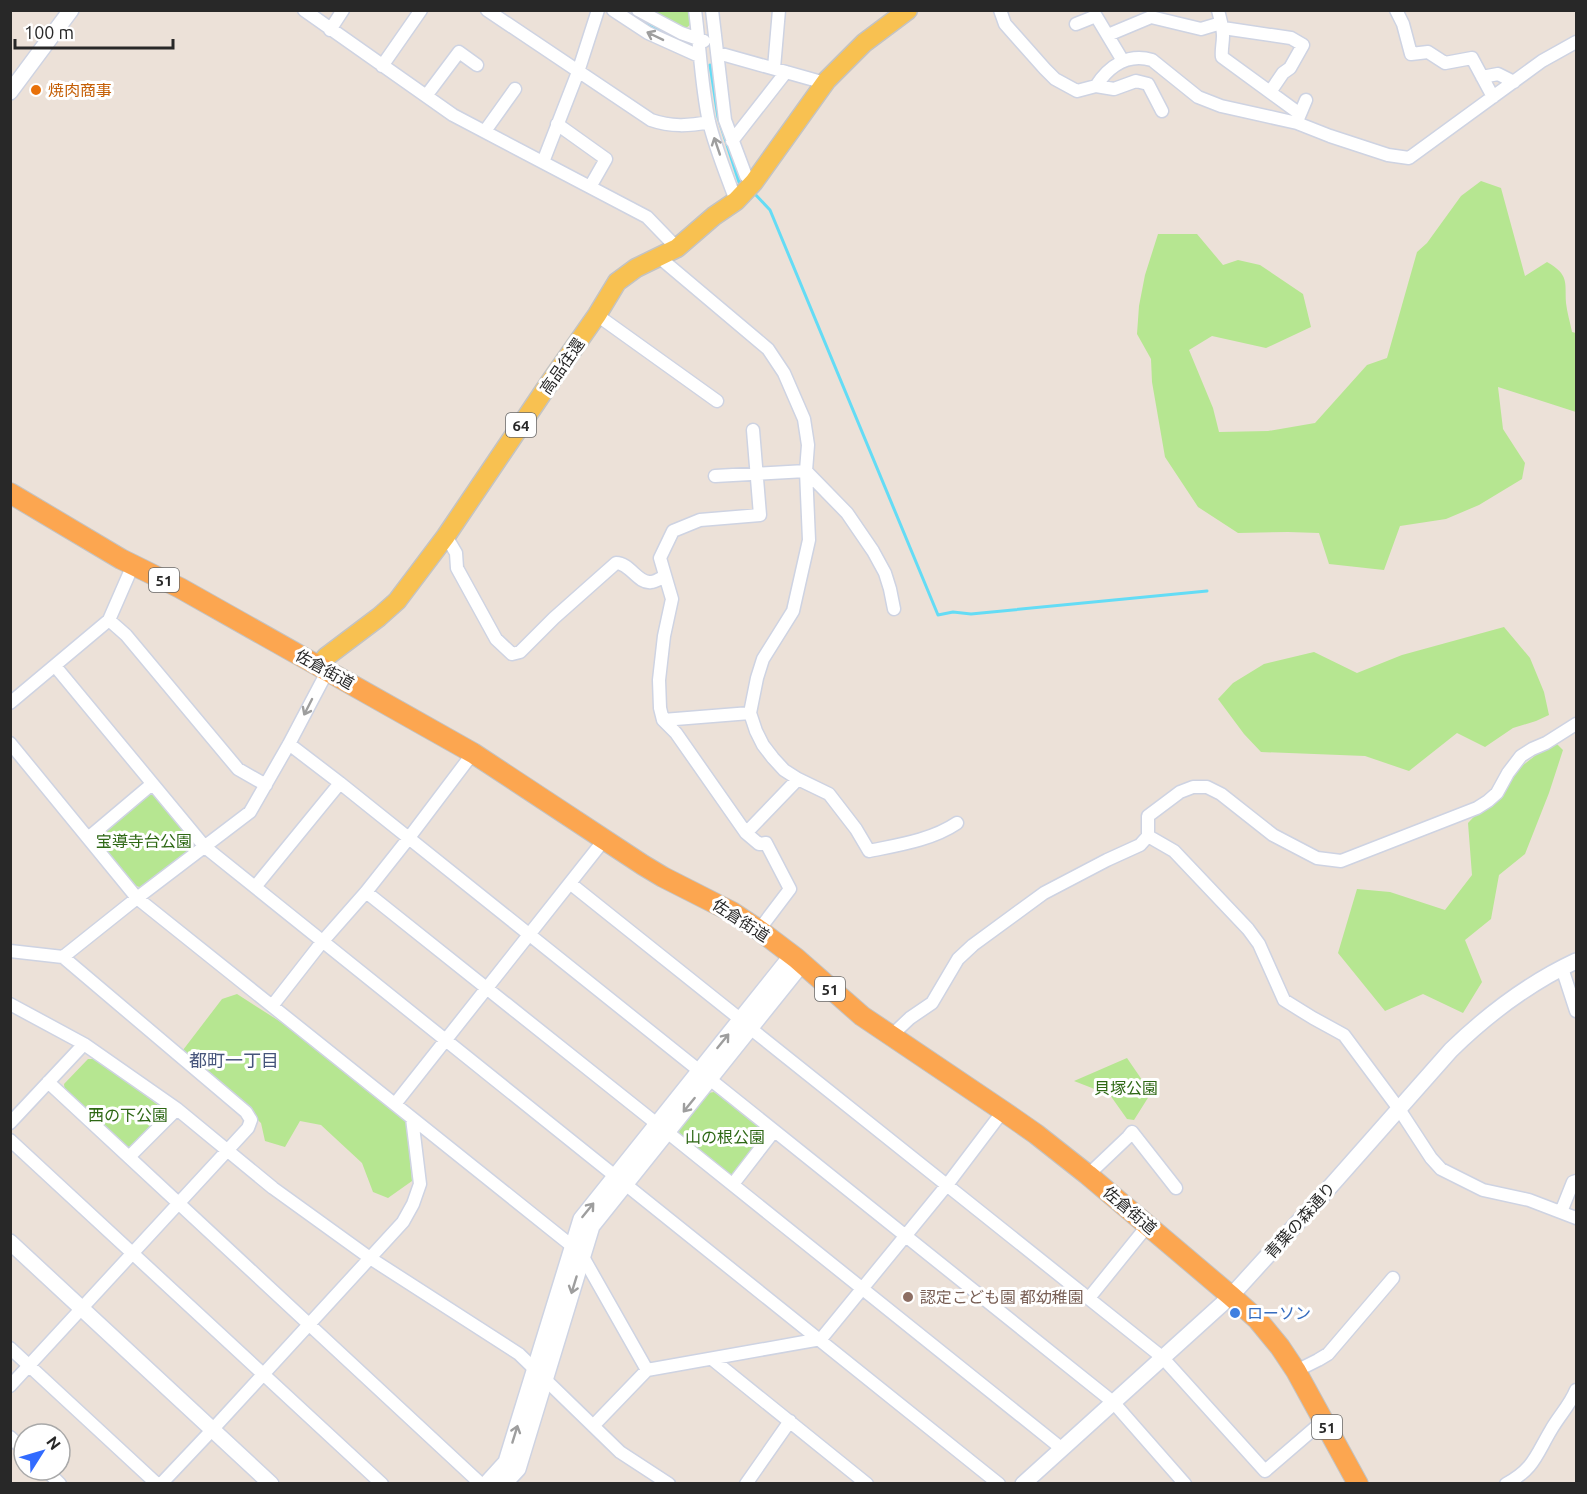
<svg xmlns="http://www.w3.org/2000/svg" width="1587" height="1494" font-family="Ubuntu,'Noto Sans JP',sans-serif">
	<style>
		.green { fill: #b6e691 }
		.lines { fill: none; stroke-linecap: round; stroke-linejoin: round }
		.stream { stroke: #64dcf5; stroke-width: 3 }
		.minor-casing { stroke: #ced3e2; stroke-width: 15 }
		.tertiary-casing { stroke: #ced3e2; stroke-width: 18 }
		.primary-casing { stroke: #c3c3c3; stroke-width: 21 }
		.trunk-casing { stroke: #c3c3c3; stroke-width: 22 }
		.minor { stroke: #fff; stroke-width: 12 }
		.tertiary { stroke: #fff; stroke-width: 15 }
		.primary { stroke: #f8c151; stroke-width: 18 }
		.trunk { stroke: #fca650; stroke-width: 20 }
		.oneway { stroke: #9e9e9e }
		.food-dot { fill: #e8710a; stroke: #fff; stroke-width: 2 }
		.education-dot { fill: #8d6e63; stroke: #fff; stroke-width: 2 }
		.shop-dot { fill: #3f7fe0; stroke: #fff; stroke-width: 2 }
		.labels { text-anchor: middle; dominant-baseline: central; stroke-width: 6; stroke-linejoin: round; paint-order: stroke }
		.shield { fill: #fff; stroke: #686868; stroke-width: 1.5 }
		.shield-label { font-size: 15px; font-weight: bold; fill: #282828 }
		.food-label { font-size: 16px; fill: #c56008; stroke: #fff; text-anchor: start }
		.street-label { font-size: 16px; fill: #282828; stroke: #fff }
		.park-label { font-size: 16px; fill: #2e6815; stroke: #fff }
		.education-label { font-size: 16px; fill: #785e54; stroke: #fff; text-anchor: start }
		.shop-label { font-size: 16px; fill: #366cbe; stroke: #fff; text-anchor: start }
		.neighbourhood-label { font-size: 18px; fill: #46547b; stroke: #fff }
	</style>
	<rect width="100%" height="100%" fill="#ece1d8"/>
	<path class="green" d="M646 11H691L692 23 684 30Z
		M1481 181 1501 188 1525 276 1547 262C1569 275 1565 281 1566 303 1567 312 1570 322 1572 332L1576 333V412L1498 387 1503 429 1525 463 1522 479 1479 505 1446 519 1400 526 1384 570 1329 564 1319 533 1288 532 1238 533 1198 507 1165 457 1152 382 1151 359 1137 334 1139 306 1145 275 1158 234H1197L1223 265 1238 260 1260 265 1303 294 1311 327 1266 348 1212 336 1189 350 1213 408 1219 432 1268 431 1315 423 1367 365 1387 358 1417 252 1427 243 1461 196Z
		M1504 627 1530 658 1544 692 1549 715 1536 721 1513 728 1485 747 1457 733 1409 771 1365 756 1261 752 1244 734 1218 699 1233 683 1264 664 1314 652 1357 673 1402 655Z
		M1554 741 1563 750 1549 793 1525 854 1499 875 1491 919 1465 940 1482 982 1463 1013 1423 994 1385 1011 1338 953 1357 889 1390 892 1445 910 1472 875 1468 823 1522 766Z
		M147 794H156L193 840 192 849 142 888 134 885 96 840V833Z
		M237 994 301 1035 406 1118 412 1181 388 1198 373 1192 362 1163 321 1125 300 1121 285 1147 265 1141 261 1123 183 1050 222 999Z
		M1127 1058 1151 1093 1134 1120 1127 1119 1110 1095 1074 1081Z
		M88 1059H96L162 1108 164 1117 133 1149H127L65 1092 64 1084Z
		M714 1092 767 1132 768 1137 730 1178 680 1138 679 1130 708 1093Z"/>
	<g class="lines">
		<path class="stream" d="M638 20 655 29 691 44
			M710 65 718 117 739 182 744 185
			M754 193 770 210 938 615 953 612 971 614 1207 591"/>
		<defs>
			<path id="minor" d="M304 10 453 115 647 217 677 248
				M487 10 651 120C671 127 689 126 709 122
				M613 10 648 33 699 56
				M638 10 681 33 704 41
				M695 10C700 47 701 85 709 122 715 147 727 176 736 201
				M712 10 725 120 746 176 754 182
				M1000 10 1005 24 1045 69 1055 79 1077 91 1096 86C1109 66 1128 53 1152 60L1198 97 1221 106 1297 123 1330 136 1388 155 1409 158 1542 61 1576 42
				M1218 10C1220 19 1223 27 1223 36 1223 44 1221 50 1222 57L1300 114
				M1396 10 1403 24 1411 54 1428 52 1445 63 1472 58 1493 97
				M1076 24 1096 16 1123 61
				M1223 28 1291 38 1303 45 1290 68 1283 73 1270 92
				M330 30 343 10
				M1108 35 1151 17 1201 29 1221 23
				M718 53 825 83
				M382 66 421 10
				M774 68 779 10
				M1482 77 1498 74 1514 82
				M1096 86 1114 89 1136 81 1148 84 1162 111
				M426 96 459 52 477 65
				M1298 119 1306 100
				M557 124 606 159 590 187
				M485 131 515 89
				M732 141 786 72
				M543 162 578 72 598 10
				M660 258 768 349 784 373 804 419 808 445 806 471 809 540 793 611 763 659 757 678 750 713 756 731 763 745 773 758 784 770 798 779 829 794 856 829 869 851C898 845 932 840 957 823
				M597 315 717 401
				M753 430 760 515 700 520 673 531 660 558 672 599 664 636 659 680 660 708 663 720 676 733 746 833 759 844 766 843 790 889 759 930
				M715 476 806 471 847 513 873 551 885 573 890 589 894 609
				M446 536 456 553 457 568 496 639 512 654 520 652 554 618 616 563C630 563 638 584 651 582 655 582 661 578 665 576
				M109 620 126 635 238 769 266 785
				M55 666 205 847 999 1484
				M10 703 109 620 133 565
				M663 720 750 713
				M10 743 137 898 572 1246
				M289 744 340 783 1113 1402 1185 1484
				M746 833 798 779
				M1148 836 1174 851 1248 929 1259 944 1284 1000 1313 1018 1344 1035 1399 1109 1431 1158 1441 1169 1483 1190 1529 1200 1576 1218
				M88 838 152 784
				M571 884 740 1019
				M255 887 340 783
				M366 892 657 1124
				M10 951 63 957 246 1112 251 1120 248 1128 10 1386
				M63 957 137 898 250 812 289 744 328 670
				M1562 968 1576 1011
				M10 1004 84 1044 177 1109 273 1188 370 1258 519 1354 620 1452 669 1484
				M272 1006 322 942 366 892 408 839 473 753
				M750 1028 1162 1357 1265 1471 1323 1421
				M891 1036 910 1018 932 1003 958 959 973 945 1044 893 1107 860 1140 845 1148 836V816L1180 792 1193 787H1207L1221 794 1273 835 1317 858 1341 861 1477 808 1488 801 1497 793 1508 773 1521 756 1532 749 1546 743 1576 724
				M48 1082 481 1484
				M395 1104 604 840
				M10 1123 84 1044
				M667 1132 1061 1448
				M10 1140 382 1484
				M129 1157 177 1109
				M1088 1175 1128 1137 1132 1132 1176 1188
				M733 1184 774 1131
				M1561 1212 1573 1182 1576 1181
				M583 1257 647 1370
				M1089 1298 1148 1225
				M10 1348 157 1484
				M712 1359 867 1484
				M1296 1371 1318 1360 1328 1354 1393 1278
				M593 1426 647 1370 821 1339 947 1185 1003 1111
				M10 1437 24 1450
				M46 1470 60 1484
				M161 1484 213 1429 403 1222 413 1204 420 1184 412 1118
				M746 1484 790 1421
				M1506 1484C1534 1469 1536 1455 1551 1430 1559 1416 1570 1405 1576 1390"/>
			<path id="tertiary" d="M10 92 71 10
				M10 1242 271 1484
				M486 1484 506 1462 581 1219 787 961 796 958 797 970 592 1226 518 1469 504 1484
				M1023 1484 1231 1296 1329 1188 1451 1050C1488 1014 1529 983 1576 961"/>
			<path id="primary" d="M319 665 326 657 379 617 397 601 446 536 550 382 597 315 617 282 636 268 677 248 714 216 736 201 754 182 827 80 864 43 908 10"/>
			<path id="trunk" d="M10 493 121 559 180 588 473 753 643 865 663 877 732 912 759 930 796 958 862 1016 1003 1111 1036 1134 1088 1175 1231 1296 1257 1319 1280 1347 1296 1371 1358 1484"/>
		</defs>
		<use href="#minor" class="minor-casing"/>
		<use href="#tertiary" class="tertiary-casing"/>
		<use href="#primary" class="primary-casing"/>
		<use href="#trunk" class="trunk-casing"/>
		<use href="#minor" class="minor"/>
		<use href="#tertiary" class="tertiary"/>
		<use href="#primary" class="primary"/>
		<use href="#trunk" class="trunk"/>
	</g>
	<defs><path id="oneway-shaft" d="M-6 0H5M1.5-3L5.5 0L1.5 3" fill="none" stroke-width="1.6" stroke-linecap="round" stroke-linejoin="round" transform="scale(1.5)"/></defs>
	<g class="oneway">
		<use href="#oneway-shaft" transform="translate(655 36) rotate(-154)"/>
		<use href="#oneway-shaft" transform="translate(717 146) rotate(-109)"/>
		<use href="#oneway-shaft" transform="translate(308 707) rotate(117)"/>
		<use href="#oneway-shaft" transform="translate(723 1041) rotate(-51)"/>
		<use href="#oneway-shaft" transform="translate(689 1105) rotate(129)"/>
		<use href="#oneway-shaft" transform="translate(588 1210) rotate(-51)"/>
		<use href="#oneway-shaft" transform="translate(574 1285) rotate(107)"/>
		<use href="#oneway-shaft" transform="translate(515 1434) rotate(-73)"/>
	</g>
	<circle class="food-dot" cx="36" cy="90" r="6"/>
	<circle class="education-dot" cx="908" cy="1297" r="6"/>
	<circle class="shop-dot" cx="1235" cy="1313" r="6"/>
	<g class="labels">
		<g class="shield">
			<rect x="506" y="413" width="30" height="24" rx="4.5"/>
			<rect x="149" y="568" width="30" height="24" rx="4.5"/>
			<rect x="815" y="977" width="30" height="24" rx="4.5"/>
			<rect x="1312" y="1415" width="30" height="24" rx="4.5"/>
		</g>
		<g class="shield-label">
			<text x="521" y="425">64</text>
			<text x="164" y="580">51</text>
			<text x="830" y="989">51</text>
			<text x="1327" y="1427">51</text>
		</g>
		<g class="food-label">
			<text x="48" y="90">焼肉商事</text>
		</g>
		<g class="street-label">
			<text transform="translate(562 366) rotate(-55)">高品往還</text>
			<text transform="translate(325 669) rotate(29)">佐倉街道</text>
			<text transform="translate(741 920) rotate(33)">佐倉街道</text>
			<text transform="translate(1130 1210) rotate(40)">佐倉街道</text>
			<text transform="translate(1300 1220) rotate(-48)">青葉の森通り</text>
		</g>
		<g class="park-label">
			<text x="144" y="841">宝導寺台公園</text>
			<text x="1126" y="1088">貝塚公園</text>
			<text x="128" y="1115">西の下公園</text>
			<text x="725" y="1137">山の根公園</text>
		</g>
		<g class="education-label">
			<text x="920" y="1297">認定こども園 都幼稚園</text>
		</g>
		<g class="shop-label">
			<text x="1247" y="1313">ローソン</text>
		</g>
		<g class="neighbourhood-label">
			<text x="234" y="1060">都町一丁目</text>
		</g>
	</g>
	<rect width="1587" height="1494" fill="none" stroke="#282828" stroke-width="24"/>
	<g transform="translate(42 1452) rotate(53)"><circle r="28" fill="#ffffff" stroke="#a9a9a9" stroke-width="1.5"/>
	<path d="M0-4.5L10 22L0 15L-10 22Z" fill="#326bff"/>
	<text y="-9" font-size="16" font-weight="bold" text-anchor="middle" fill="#282828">N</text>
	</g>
	<path d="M15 39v9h158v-9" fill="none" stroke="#282828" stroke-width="3"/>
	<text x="24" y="39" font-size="18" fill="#282828" stroke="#ffffff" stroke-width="4.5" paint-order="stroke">100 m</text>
</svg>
